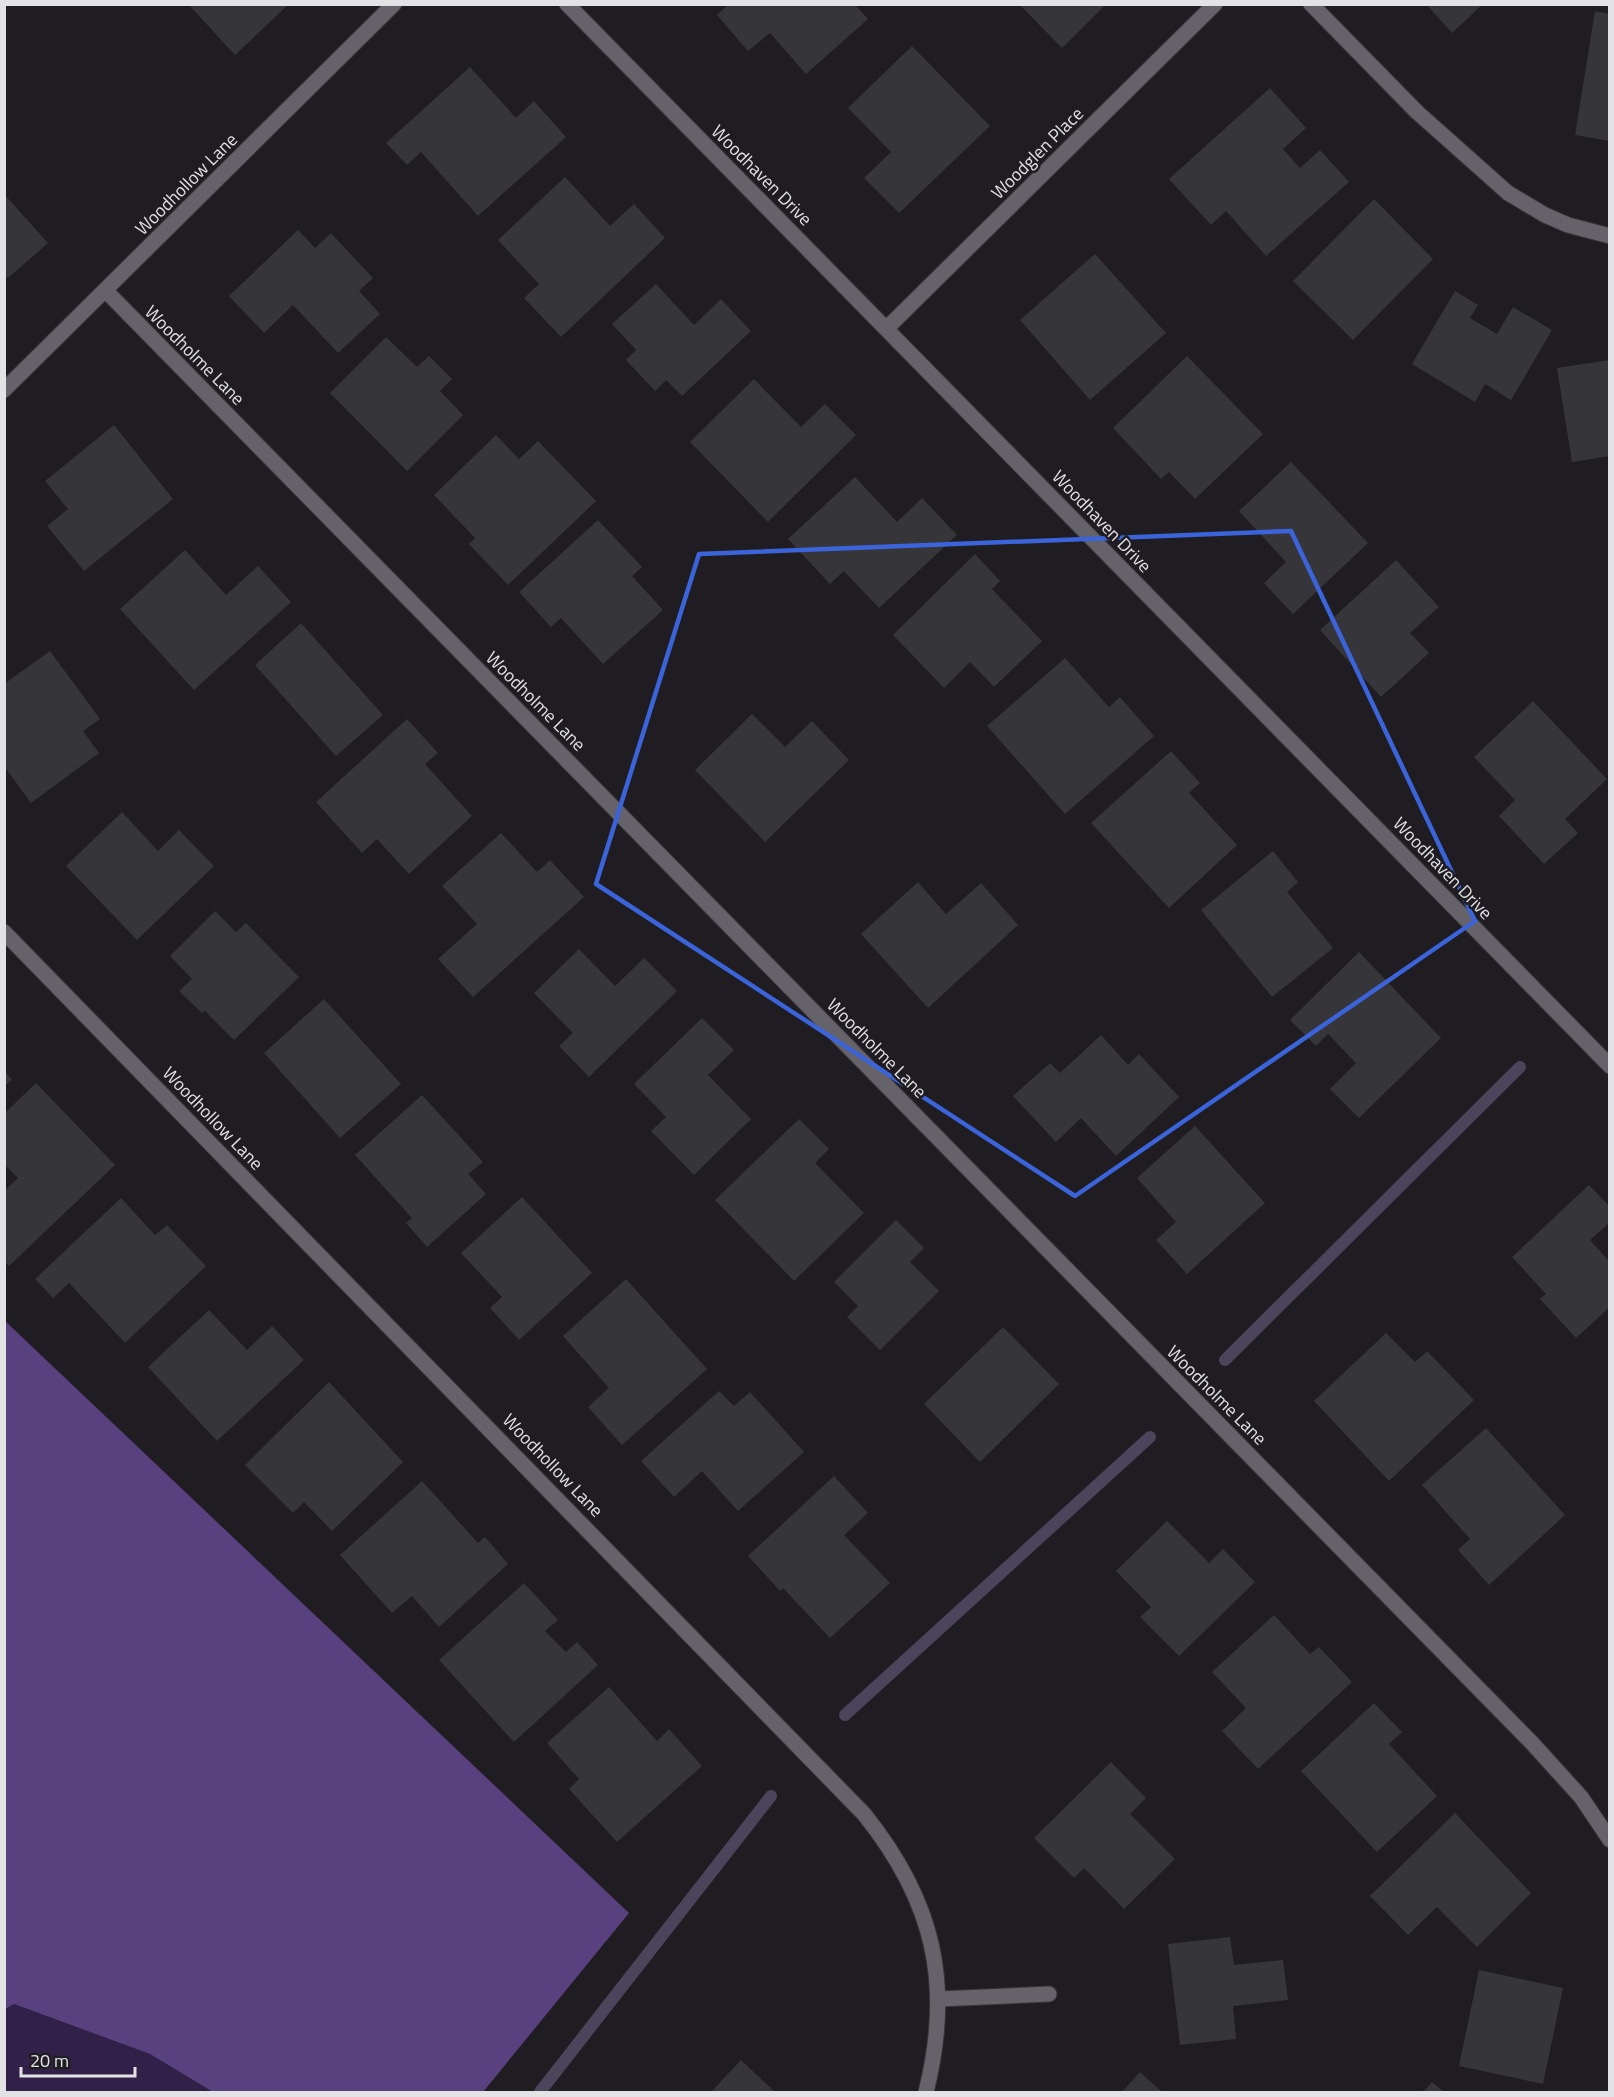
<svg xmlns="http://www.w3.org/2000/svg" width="1614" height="2097" font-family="'Titillium Web',sans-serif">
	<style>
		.green { fill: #312149 }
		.forest { fill: #59417f }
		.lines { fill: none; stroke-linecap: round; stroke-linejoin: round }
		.stream { stroke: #4c445b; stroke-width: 12 }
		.building { fill: #36353a }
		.street-casing { stroke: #39373b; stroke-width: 17 }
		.street { stroke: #656369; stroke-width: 15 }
		.marked { fill: none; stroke: #3b64da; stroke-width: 4.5; stroke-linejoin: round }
		.labels { text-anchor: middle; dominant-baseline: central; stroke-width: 5; stroke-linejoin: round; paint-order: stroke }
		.street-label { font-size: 18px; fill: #e3e2e5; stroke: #1f1d21 }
	</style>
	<rect width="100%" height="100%" fill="#1f1d21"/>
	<path class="green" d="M14 2004 150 2054 213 2092H5V2009Z"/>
	<path class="forest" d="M4 1320 629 1913 483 2092H213L150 2054 14 2004 5 2009Z"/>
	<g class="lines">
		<path class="stream" d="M1225 1360 1520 1067
			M845 1715 1150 1437
			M540 2092 771 1796"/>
	</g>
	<path class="building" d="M188 4H289L235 55Z
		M729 4H854L868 19 806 74 770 33 748 51 717 15Z
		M1019 4H1106L1062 48Z
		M1426 4H1483L1452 33Z
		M1595 11 1610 14V141L1575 135Z
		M912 46 990 126 899 213 864 178 891 152 848 108Z
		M470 67 516 118 534 101 566 137 478 216 421 152 407 165 386 143Z
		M1270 88 1306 128 1283 149 1300 168 1320 150 1349 182 1266 256 1226 211 1211 225 1169 179Z
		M565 177 610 226 634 204 665 238 561 337 524 298 539 284 498 240Z
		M4 194 48 243 8 278 4 274Z
		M1374 199 1433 259 1353 340 1293 281Z
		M298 230 315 248 331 233 373 278 359 291 380 314 338 353 293 305 264 333 229 296Z
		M1095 254 1166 333 1090 400 1020 320Z
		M656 284 694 325 721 299 751 331 682 396 666 380 655 391 626 360 636 350 612 324Z
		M1455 291 1478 305 1470 318 1497 334 1513 307 1552 330 1511 400 1485 384 1475 402 1412 364Z
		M386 337 417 367 429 356 452 379 440 391 463 415 407 471 330 393Z
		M1187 356 1263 434 1195 499 1169 472 1161 479 1113 428Z
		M1610 360V456L1572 462 1557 368Z
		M754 379 801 427 825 404 856 435 768 522 690 442Z
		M114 425 173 499 84 571 47 526 68 509 45 481Z
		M496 435 519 459 538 441 596 501 508 585 469 544 475 538 434 495Z
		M1291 462 1368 543 1293 614 1264 583 1286 562 1239 511Z
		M855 477 897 522 922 498 957 535 879 608 844 571 830 584 788 539Z
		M598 520 642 567 632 576 663 610 603 664 561 618 551 627 519 592Z
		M185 550 226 595 258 566 291 602 194 690 120 609Z
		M975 554 1000 581 992 589 1042 641 994 687 970 662 944 688 893 635Z
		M1396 560 1439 607 1410 633 1429 653 1381 697 1320 630Z
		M301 623 383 715 336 756 255 665Z
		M50 651 100 719 83 731 99 753 31 803 4 766V684Z
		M1065 658 1109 707 1120 697 1154 736 1065 814 987 726Z
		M1533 701 1607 779 1565 819 1578 833 1544 864 1499 816 1515 800 1474 757Z
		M752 714 785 747 812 721 849 760 765 842 695 770Z
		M407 719 438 753 425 764 472 816 409 874 377 839 362 853 316 802Z
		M1171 751 1200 783 1189 793 1237 845 1169 908 1091 823Z
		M122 812 158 851 179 830 214 866 137 940 66 866Z
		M501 833 537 872 550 860 584 897 473 997 438 959 477 924 442 886Z
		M1273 851 1298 882 1287 892 1333 948 1272 997 1201 910Z
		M918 882 946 914 981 883 1018 925 928 1008 861 934Z
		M215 911 236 932 246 923 299 977 234 1040 205 1011 202 1013 179 991 192 979 170 956Z
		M579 949 615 986 644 958 677 991 589 1077 559 1046 573 1033 534 993Z
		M1359 952 1441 1038 1359 1118 1330 1089 1356 1063 1328 1034 1316 1046 1290 1020Z
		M324 999 401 1084 340 1138 264 1053Z
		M702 1018 734 1050 708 1075 751 1119 694 1175 651 1131 666 1117 634 1084Z
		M1101 1035 1128 1065 1139 1054 1179 1097 1116 1156 1081 1118 1056 1142 1013 1096 1050 1063 1060 1073Z
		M4 1070 12 1080 4 1086Z
		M36 1083 115 1165 9 1266 4 1261V1191L18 1178 4 1164V1114Z
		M422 1095 483 1162 468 1174 486 1194 427 1247 406 1223 412 1218 355 1155Z
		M799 1119 829 1149 815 1163 864 1213 794 1281 715 1200Z
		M1195 1126 1265 1203 1187 1274 1156 1240 1176 1222 1137 1178Z
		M1589 1185 1610 1207V1222L1590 1240 1610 1262V1307L1576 1338 1540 1299 1546 1294 1512 1257Z
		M522 1197 592 1273 519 1340 490 1308 502 1297 461 1253Z
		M121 1198 155 1235 167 1225 206 1266 125 1343 69 1283 53 1298 35 1279Z
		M896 1220 924 1248 910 1262 939 1291 880 1350 847 1317 858 1306 834 1282Z
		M626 1279 707 1369 622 1445 588 1407 609 1388 563 1336Z
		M209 1310 247 1350 272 1326 304 1360 217 1441 148 1367Z
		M1003 1327 1059 1384 980 1462 924 1404Z
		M1386 1333 1415 1362 1427 1351 1474 1400 1389 1481 1314 1401Z
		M329 1382 403 1462 332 1531 304 1502 293 1513 245 1465Z
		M719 1391 734 1406 750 1392 804 1452 738 1511 702 1471 674 1497 641 1461Z
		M1486 1428 1565 1515 1489 1585 1458 1550 1470 1539 1422 1485Z
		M834 1476 868 1513 844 1535 890 1583 830 1638 783 1588 780 1591 748 1556Z
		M422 1481 478 1543 485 1537 508 1564 439 1627 412 1596 392 1613 340 1555Z
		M1167 1521 1209 1563 1223 1549 1255 1582 1179 1656 1140 1617 1151 1607 1116 1571Z
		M524 1583 558 1620 545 1631 566 1652 577 1642 598 1665 514 1742 439 1660Z
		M1274 1615 1310 1654 1319 1647 1352 1682 1258 1769 1222 1731 1246 1708 1212 1672Z
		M609 1687 657 1741 669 1729 702 1766 617 1842 569 1789 579 1779 547 1743Z
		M1374 1703 1402 1732 1389 1744 1437 1796 1377 1852 1301 1771Z
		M1111 1762 1146 1798 1130 1814 1175 1859 1124 1909 1084 1868 1074 1878 1034 1838Z
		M1455 1813 1531 1893 1477 1947 1437 1907 1408 1935 1370 1896Z
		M1230 1937 1234 1965 1283 1960 1288 2000 1233 2006 1236 2039 1180 2045 1168 1944Z
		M1479 1970 1563 1988 1543 2084 1459 2066Z
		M741 2060 775 2092H711Z
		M1140 2072 1162 2092H1122Z
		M1432 2082 1444 2092H1423Z"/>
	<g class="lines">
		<defs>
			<path id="street" d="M567 4 1610 1066
				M1311 4 1417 112 1508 193 1545 215 1568 225 1610 236
				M106 291 1532 1743 1581 1797 1610 1840
				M886 329 1215 4
				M4 390 394 4
				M4 932 864 1814C934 1901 953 1984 926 2092
				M939 1999 1049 1994"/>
		</defs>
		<use href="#street" class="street-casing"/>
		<use href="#street" class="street"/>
	</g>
	<path class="marked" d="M1291 531 1475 921 1075 1196 596 884 699 554Z"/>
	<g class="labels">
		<g class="street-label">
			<text transform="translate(1037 153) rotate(-45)">Woodglen Place</text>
			<text transform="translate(762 175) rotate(45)">Woodhaven Drive</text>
			<text transform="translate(186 184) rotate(-45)">Woodhollow Lane</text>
			<text transform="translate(195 355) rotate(45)">Woodholme Lane</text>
			<text transform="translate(1102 521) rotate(46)">Woodhaven Drive</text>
			<text transform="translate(536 701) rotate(45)">Woodholme Lane</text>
			<text transform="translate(1443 868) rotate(46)">Woodhaven Drive</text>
			<text transform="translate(877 1048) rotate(45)">Woodholme Lane</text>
			<text transform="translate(213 1118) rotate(46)">Woodhollow Lane</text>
			<text transform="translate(1217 1395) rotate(45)">Woodholme Lane</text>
			<text transform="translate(553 1465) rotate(46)">Woodhollow Lane</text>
		</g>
	</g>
	<rect width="1614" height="2097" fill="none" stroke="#e3e2e5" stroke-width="12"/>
	<path d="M21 2067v9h114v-9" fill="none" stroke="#e3e2e5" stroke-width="3"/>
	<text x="30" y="2067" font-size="18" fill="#e3e2e5" stroke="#1f1d21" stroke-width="4.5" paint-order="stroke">20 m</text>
</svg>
